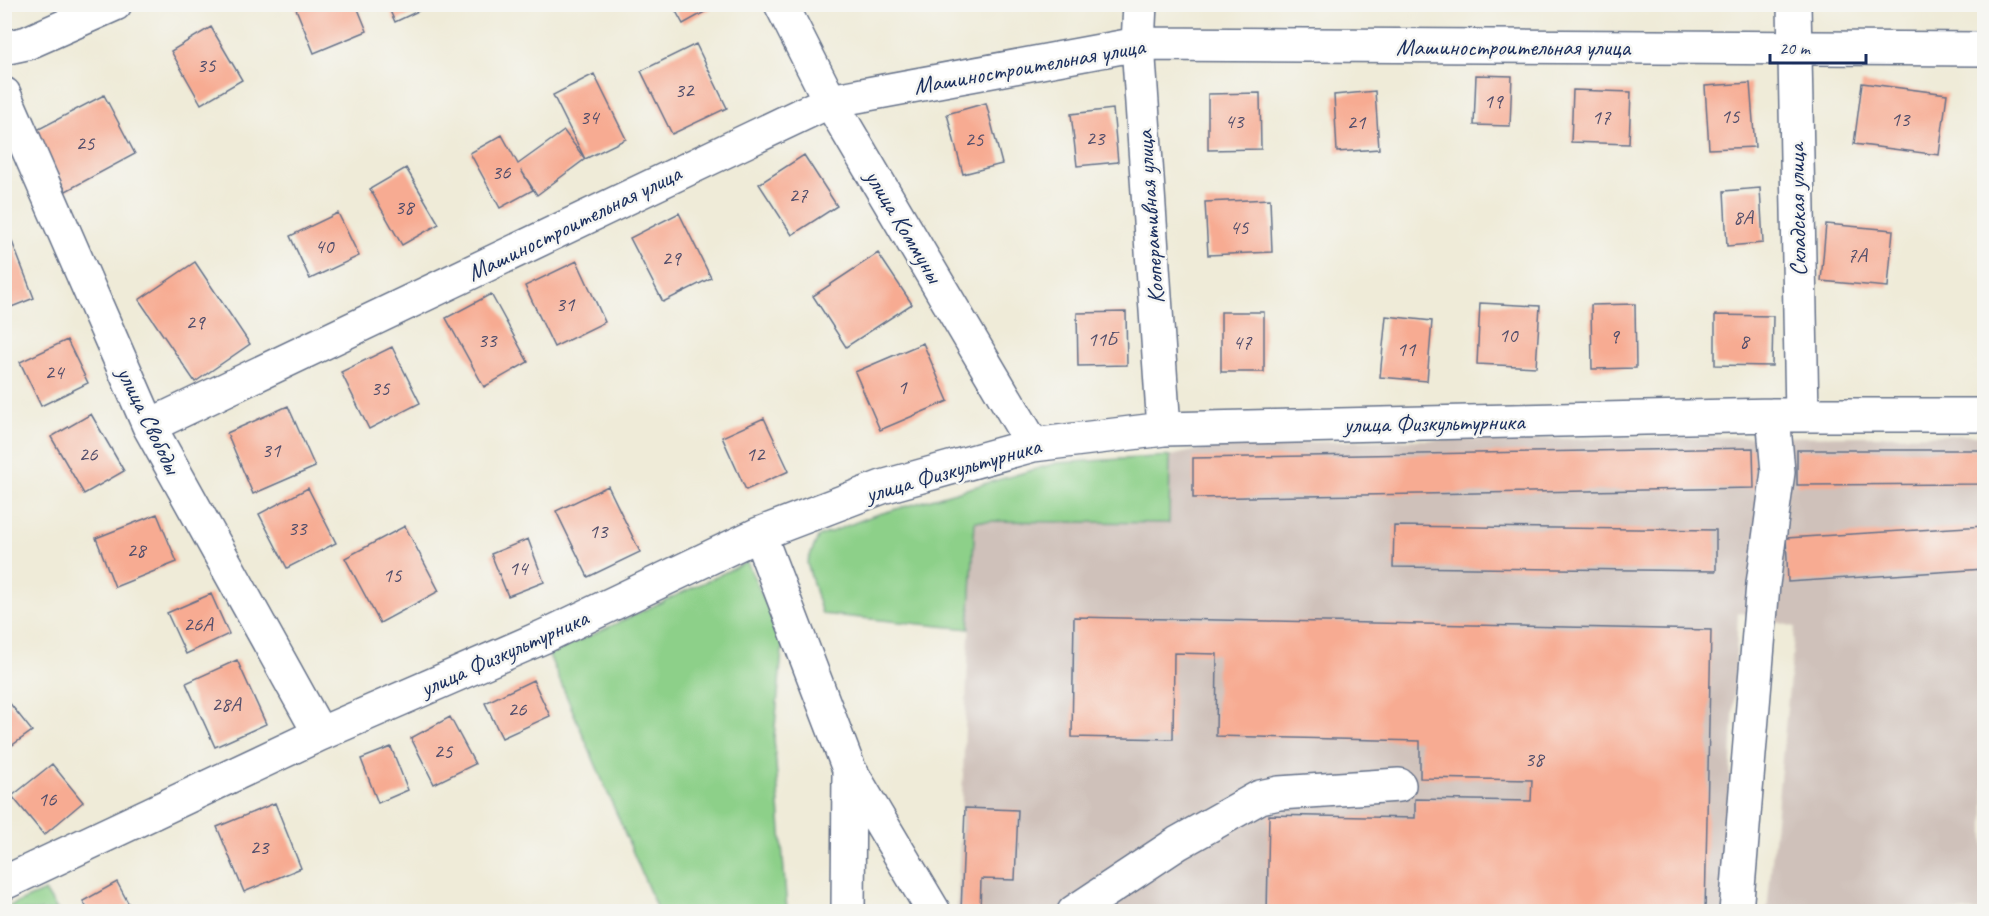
<svg xmlns="http://www.w3.org/2000/svg" width="1989" height="916" font-family="Caveat,sans-serif">
	<style>
		.industrial { fill: #cfc1ba }
		.green { fill: #8dd089; stroke: #548074; stroke-width: 1.5 }
		.building { fill: #f7ab92 }
		.lines { fill: none; stroke-linecap: round; stroke-linejoin: round }
		.minor-casing { stroke: #657189; stroke-width: 36 }
		.minor { stroke: #fff; stroke-width: 33 }
		.labels { text-anchor: middle; dominant-baseline: central; stroke-width: 5; stroke-linejoin: round; paint-order: stroke }
		.number-label { font-size: 21px; fill: #524e6b }
		.street-label { font-size: 24px; fill: #1b2f5e; stroke: #f6f6f2 }
	</style>
	<rect width="100%" height="100%" fill="#f6f6f2"/>
	<filter id="ink" filterUnits="userSpaceOnUse"><feTurbulence type="fractalNoise" baseFrequency=".0167" numOctaves="2"/><feDisplacementMap in="SourceGraphic" scale="12" xChannelSelector="R" yChannelSelector="G"/><feConvolveMatrix kernelMatrix="1 2 1 2 8 2 1 2 1" color-interpolation-filters="sRGB"/></filter>
	<filter id="wash" filterUnits="userSpaceOnUse"><feTurbulence type="fractalNoise" baseFrequency=".008" numOctaves="4" result="noise"/><feDisplacementMap in="SourceGraphic" scale="24" xChannelSelector="R" yChannelSelector="G"/><feGaussianBlur stdDeviation="1.35" result="paint"/><feColorMatrix in="noise" values="0 0 0 0 0 0 0 0 0 0 0 0 0 0 0 0 0 1.4 0 .05"/><feComposite in="paint" operator="in"/></filter>
	<g filter="url(#wash)">
		<rect width="100%" height="100%" fill="#efebd8"/>
		<path class="industrial" d="M1984 435V911H1767L1795 627 1738 612 1724 911 957 912 974 521 1168 523 1170 456 1228 444 1408 440Z"/>
		<path class="green" d="M1170 456 1169 523 975 521 969 629 822 614 807 563 818 537 872 516 1057 463Z
			M747 562 783 640 774 738 787 911H658L549 655Z
			M45 891 58 911H5V908Z"/>
		<g id="blocks">
			<path class="building" d="M294 4H356L367 31 314 53Z
				M387 4H433L395 22Z
				M672 4H719L683 24Z
				M211 27 242 80 201 104 171 51Z
				M696 44 727 108 672 134 641 71Z
				M594 74 626 139 585 159 553 95Z
				M1476 75 1512 76 1510 126 1474 125Z
				M1750 83 1755 147 1709 149 1705 86Z
				M1862 83 1947 94 1939 155 1854 144Z
				M1573 90 1631 92 1629 144 1571 142Z
				M1375 91 1379 149 1337 152 1334 95Z
				M1260 93 1261 149 1208 150V94Z
				M104 95 135 154 66 191 35 131Z
				M986 103 1002 164 963 174 947 114Z
				M1113 109 1118 162 1077 166 1071 114Z
				M564 131 585 159 537 195 521 170 533 190 500 208 470 153 502 135 518 164Z
				M804 155 837 206 792 235 759 184Z
				M406 168 439 224 402 245 370 189Z
				M1760 188 1763 243 1727 246 1724 191Z
				M1270 199 1272 252 1208 255 1205 202Z
				M338 213 359 256 310 279 290 236Z
				M679 213 711 278 663 302 630 238Z
				M1826 224 1893 230 1888 287 1821 281Z
				M11 239 34 298 4 310V242Z
				M878 253 912 304 846 347 813 296Z
				M577 261 605 322 554 347 525 286Z
				M195 262 250 344 195 382 139 300Z
				M491 294 528 362 484 387 446 318Z
				M1480 303 1540 306 1536 367 1477 364Z
				M1635 304 1636 368 1592 369 1591 305Z
				M1126 312 1127 365 1078 366 1077 313Z
				M1221 312H1264V372H1221Z
				M1715 315 1773 316 1772 366 1715 365Z
				M1386 316 1432 321 1427 381 1380 377Z
				M67 340 88 383 41 406 20 362Z
				M923 343 948 401 880 430 855 372Z
				M392 347 420 403 369 429 341 372Z
				M288 406 315 467 253 494 227 433Z
				M91 414 124 471 84 494 51 437Z
				M764 418 789 471 746 490 722 437Z
				M1753 448 1754 488 1193 498V458Z
				M1797 450H1984V484L1797 485Z
				M608 486 640 552 588 577 556 511Z
				M308 488 336 543 287 568 259 514Z
				M157 514 177 562 115 587 96 538Z
				M405 526 439 591 380 623 345 558Z
				M1394 526 1716 530V571L1393 567Z
				M1984 526V569L1788 582 1786 538Z
				M528 539 544 582 508 596 491 554Z
				M211 594 229 634 186 654 167 613Z
				M1074 617 1711 630 1705 912H1267L1269 815 1415 818V799L1531 801 1532 780 1420 778V741L1216 736 1217 654 1174 653 1173 739 1072 737Z
				M237 660 266 724 215 747 186 683Z
				M533 680 550 716 502 738 485 703Z
				M4 696 32 731 4 751Z
				M450 717 475 764 434 784 411 738Z
				M391 747 408 790 378 803 361 759Z
				M52 764 83 802 44 835 12 796Z
				M275 803 301 868 244 892 217 827Z
				M965 808 1018 810 1015 880 981 879 980 912 961 911Z
				M117 882 133 912H89L83 901Z"/>
		</g>
	</g>
	<g filter="url(#ink)">
		<use href="#blocks" fill-opacity="0" stroke="#657189" stroke-width="1.5"/>
		<g class="lines">
			<defs>
				<path id="minor" d="M781 4 830 101 1033 445
					M1140 4 1138 44 1164 429
					M1794 4 1802 415
					M4 48 27 43 115 4
					M4 94 149 426 320 734
					M149 426 830 101 1138 44 1984 49
					M759 534 849 769 934 912
					M4 883 320 734 545 636 759 534 882 487 1033 445 1164 429 1773 415H1984
					M848 912 849 769
					M1074 912 1178 843 1260 797 1279 793 1399 785
					M1736 912 1763 584 1778 472 1773 415"/>
			</defs>
			<use href="#minor" class="minor-casing"/>
			<use href="#minor" class="minor"/>
		</g>
	</g>
	<g class="labels">
		<g class="number-label">
			<text x="206" y="65">35</text>
			<text x="684" y="90">32</text>
			<text x="1493" y="101">19</text>
			<text x="1730" y="116">15</text>
			<text x="589" y="117">34</text>
			<text x="1601" y="117">17</text>
			<text x="1900" y="119">13</text>
			<text x="1234" y="121">43</text>
			<text x="1356" y="122">21</text>
			<text x="1095" y="138">23</text>
			<text x="974" y="139">25</text>
			<text x="85" y="143">25</text>
			<text x="501" y="172">36</text>
			<text x="798" y="195">27</text>
			<text x="404" y="207">38</text>
			<text x="1743" y="217">8А</text>
			<text x="1239" y="227">45</text>
			<text x="324" y="246">40</text>
			<text x="1857" y="255">7А</text>
			<text x="671" y="258">29</text>
			<text x="565" y="304">31</text>
			<text x="195" y="322">29</text>
			<text x="1508" y="335">10</text>
			<text x="1614" y="336">9</text>
			<text x="1102" y="339">11Б</text>
			<text x="487" y="340">33</text>
			<text x="1744" y="341">8</text>
			<text x="1242" y="342">47</text>
			<text x="1406" y="349">11</text>
			<text x="54" y="372">24</text>
			<text x="902" y="387">1</text>
			<text x="380" y="388">35</text>
			<text x="271" y="450">31</text>
			<text x="88" y="454">26</text>
			<text x="755" y="454">12</text>
			<text x="297" y="528">33</text>
			<text x="598" y="531">13</text>
			<text x="136" y="550">28</text>
			<text x="518" y="568">14</text>
			<text x="392" y="575">15</text>
			<text x="198" y="624">26А</text>
			<text x="226" y="704">28А</text>
			<text x="517" y="709">26</text>
			<text x="443" y="751">25</text>
			<text x="1534" y="759">38</text>
			<text x="47" y="799">16</text>
			<text x="259" y="847">23</text>
		</g>
		<g class="street-label">
			<text x="1513" y="47">Машиностроительная улица</text>
			<text transform="translate(1029 66) rotate(-10)">Машиностроительная улица</text>
			<text transform="translate(1797 210) rotate(-91)">Складская улица</text>
			<text transform="translate(1150 217) rotate(-94)">Кооперативная улица</text>
			<text transform="translate(574 223) rotate(-26)">Машиностроительная улица</text>
			<text transform="translate(904 226) rotate(59)">улица Коммуны</text>
			<text transform="translate(149 420) rotate(64)">улица Свободы</text>
			<text transform="translate(1434 423) rotate(-1)">улица Физкультурника</text>
			<text transform="translate(953 470) rotate(-16)">улица Физкультурника</text>
			<text transform="translate(504 653) rotate(-24)">улица Физкультурника</text>
		</g>
	</g>
	<rect width="1989" height="916" fill="none" stroke="#f6f6f2" stroke-width="24"/>
	<path d="M1770 54v9h96v-9" fill="none" stroke="#1b2f5e" stroke-width="3"/>
	<text x="1779" y="54" font-size="18" fill="#1b2f5e" stroke="#f6f6f2" stroke-width="4.5" paint-order="stroke">20 m</text>
</svg>
